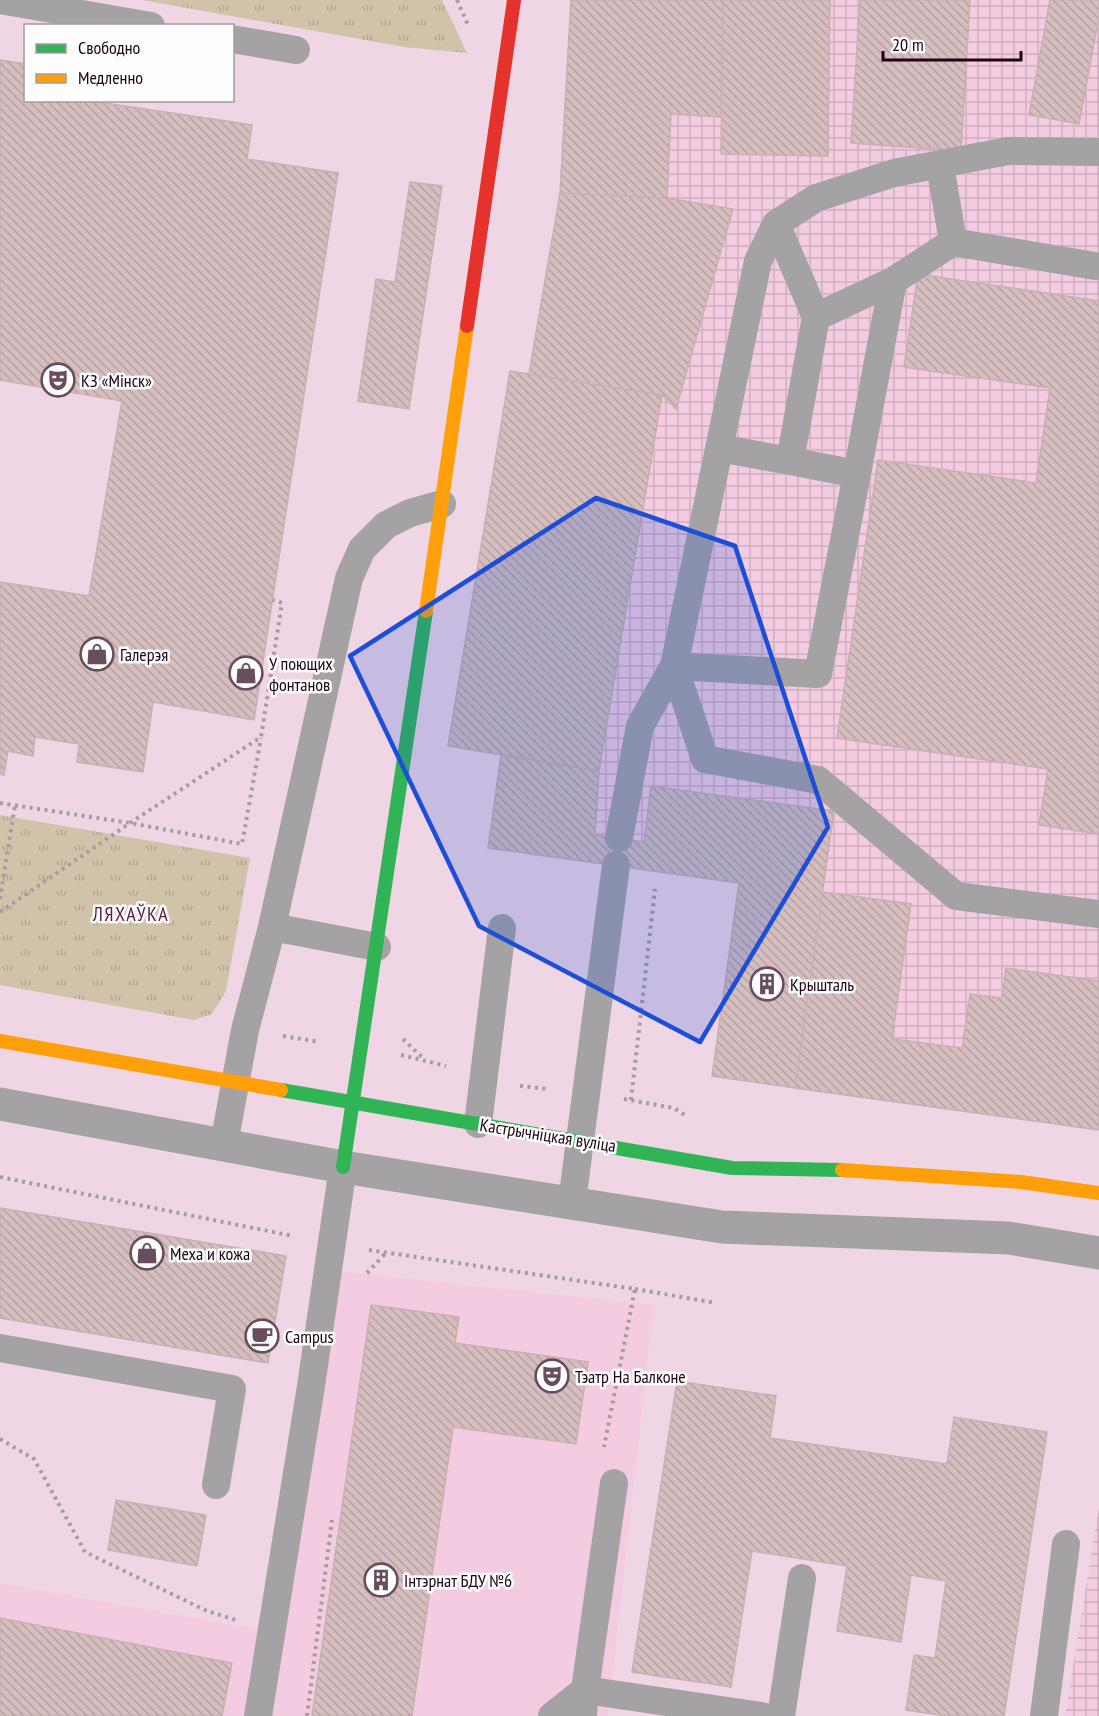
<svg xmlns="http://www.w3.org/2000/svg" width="1099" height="1716" font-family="'PT Sans Narrow',sans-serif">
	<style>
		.built { fill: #f4cce1 }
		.industrial { fill: url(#industrial-grid) }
		.grass { fill: url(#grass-tufts) }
		.building { fill: url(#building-back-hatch); stroke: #c9afaf; stroke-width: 1.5 }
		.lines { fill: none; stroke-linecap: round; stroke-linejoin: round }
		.path { stroke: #a49ca0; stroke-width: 4; stroke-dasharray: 3 4.5; stroke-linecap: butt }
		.lane { stroke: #a5a2a4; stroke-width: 28 }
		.street { stroke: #a5a2a4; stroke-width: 33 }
		.fast { stroke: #30b455; stroke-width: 14 }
		.slow { stroke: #ff9f0a; stroke-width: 14 }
		.jam { stroke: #e5322d; stroke-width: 14 }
		.marked { fill: #1d4ed8; fill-opacity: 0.2; stroke: #1d4ed8; stroke-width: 4.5; stroke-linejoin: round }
		.labels { text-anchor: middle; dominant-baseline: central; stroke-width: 5; stroke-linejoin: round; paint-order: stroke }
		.poi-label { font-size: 18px; fill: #1f0515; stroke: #fdfdfd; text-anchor: start }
		.street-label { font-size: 18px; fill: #1f0515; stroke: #fdfdfd }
		.neighbourhood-label { font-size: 20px; letter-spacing: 1.5px; fill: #5c1d45; stroke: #fdfdfd }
	</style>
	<defs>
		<pattern id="industrial-grid" width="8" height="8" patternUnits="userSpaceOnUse" patternTransform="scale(1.5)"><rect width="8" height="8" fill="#f4cce1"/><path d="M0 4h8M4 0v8" fill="none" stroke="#d1aec0"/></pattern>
		<pattern id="grass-tufts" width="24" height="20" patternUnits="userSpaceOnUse" patternTransform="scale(1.5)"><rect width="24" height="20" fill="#d1c3aa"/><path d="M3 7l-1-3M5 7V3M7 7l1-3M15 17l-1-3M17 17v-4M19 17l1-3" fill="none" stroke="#b3a691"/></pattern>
		<pattern id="building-back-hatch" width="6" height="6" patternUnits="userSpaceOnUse" patternTransform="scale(1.5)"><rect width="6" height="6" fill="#d6bebf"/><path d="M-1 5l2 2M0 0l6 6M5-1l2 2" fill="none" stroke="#b7a2a3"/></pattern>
	</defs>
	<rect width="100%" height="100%" fill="#f0d6e4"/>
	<path class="built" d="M328 1270 654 1305 608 1716H0V1583L271 1632Z"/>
	<path class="industrial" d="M571 0H1099V1130L712 1076 739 883 488 848 501 755 448 746 510 371 529 373 560 193Z
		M1099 1507V1716H1065Z"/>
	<path class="grass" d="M142 0H442L467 53 404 47Z
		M0 815 250 858 226 991 212 1014 194 1020 0 985Z"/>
	<path class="building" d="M571 0H723L721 117 671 114 667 198 560 193Z
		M723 0H830L828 156 721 154Z
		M860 0H970L961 151 851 143Z
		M1050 0H1099V16L1079 124 1029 115Z
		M0 60 26 64V100H84L252 125 247 159 338 173 254 720 153 702 143 772 77 762 79 744 35 737 33 756 8 751 4 775 0 774V582L89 596 122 401 0 380Z
		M410 182 442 186 409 409 358 401 376 279 395 282Z
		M560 193 667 198 733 209 676 409 662 395 529 374Z
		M918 274 1099 301V834L1039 825 1048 769 837 738 878 460 1036 483 1050 388 904 367Z
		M510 371 662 395 599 771 448 746Z
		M501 755 599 771 595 835 644 842 651 786 834 811 795 1088 712 1076 739 883 488 848Z
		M823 892 911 904 892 1039 962 1048 970 994 1002 998 1006 968 1099 981V1130L795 1088Z
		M0 1208 286 1256 268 1363 0 1318Z
		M371 1305 459 1317 455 1343 588 1362 576 1444 453 1427 412 1716H312Z
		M677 1381 776 1396 770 1438 947 1464 954 1417 1047 1432 1004 1716H947L906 1710 914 1655 935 1658 946 1581 911 1575 901 1642 837 1631 847 1566 752 1551 731 1687 632 1672Z
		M116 1500 206 1515 197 1566 108 1550Z
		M0 1618 232 1663 222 1716H0Z"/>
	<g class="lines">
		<path class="path" d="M457 0 468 25
			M0 803 130 823 242 844 261 738
			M0 899 15 805
			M0 912 130 823 261 737 282 603 273 600
			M283 1036 320 1042
			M403 1039 424 1059
			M401 1055 446 1066
			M520 1086 548 1089
			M624 1099 674 1108 688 1117
			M631 1100 655 889
			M0 1177 293 1236
			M369 1250 635 1289 604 1447
			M367 1273 385 1254
			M635 1289 716 1303
			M0 1439 34 1459 85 1552 207 1611 236 1620
			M307 1716 332 1520"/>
		<path class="lane" d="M0 0 151 26
			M232 39 296 50
			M940 165 953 242 1095 266
			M776 224 816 317
			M893 281 857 474 790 461 816 317 893 281 953 242
			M719 448 790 461
			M674 666 705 759 818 780 956 896 1099 914
			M674 666 818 674 857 474
			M619 838 640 726 674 666 758 261 776 224 816 198 894 173 1008 151 1099 152
			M272 927 377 947
			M478 1124 502 928
			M224 1144 245 1030 272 927 349 578 362 549 386 525 410 513 442 504
			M572 1202 616 865
			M0 1348 232 1389 216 1485
			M258 1716 311 1386 343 1167
			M552 1716 585 1690 762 1716
			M583 1716 585 1690 614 1483
			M781 1716 802 1578
			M1044 1716 1066 1544"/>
		<path class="street" d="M0 1104 343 1167 722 1227 1008 1238 1099 1253"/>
		<path class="fast" d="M281 1090 732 1168 842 1170
			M343 1167 426 611"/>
		<path class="slow" d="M426 611 467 326
			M0 1041 281 1090
			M842 1170 1021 1182 1099 1193"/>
		<path class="jam" d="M467 326 514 0"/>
	</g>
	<path class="marked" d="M596 498 735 546 828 827 700 1042 479 926 350 656Z"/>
	<defs>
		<symbol id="theatre-ring" viewBox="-11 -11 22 22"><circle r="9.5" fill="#fdfdfd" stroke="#684e5d" stroke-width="1.5"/><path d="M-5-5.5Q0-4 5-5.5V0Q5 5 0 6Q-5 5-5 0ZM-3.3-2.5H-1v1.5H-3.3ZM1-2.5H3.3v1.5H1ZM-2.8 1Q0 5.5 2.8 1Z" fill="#684e5d"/></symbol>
		<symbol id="shop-ring" viewBox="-11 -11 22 22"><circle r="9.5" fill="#fdfdfd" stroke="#684e5d" stroke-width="1.5"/><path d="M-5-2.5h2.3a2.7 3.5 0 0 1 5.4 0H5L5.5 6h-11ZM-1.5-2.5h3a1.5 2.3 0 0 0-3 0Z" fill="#684e5d"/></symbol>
		<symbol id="building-ring" viewBox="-11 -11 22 22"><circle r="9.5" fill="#fdfdfd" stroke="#684e5d" stroke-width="1.5"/><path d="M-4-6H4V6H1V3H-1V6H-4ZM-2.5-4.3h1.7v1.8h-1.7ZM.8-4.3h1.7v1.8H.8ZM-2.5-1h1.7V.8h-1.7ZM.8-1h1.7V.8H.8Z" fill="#684e5d"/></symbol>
		<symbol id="cafe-ring" viewBox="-11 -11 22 22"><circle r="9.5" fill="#fdfdfd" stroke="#684e5d" stroke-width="1.5"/><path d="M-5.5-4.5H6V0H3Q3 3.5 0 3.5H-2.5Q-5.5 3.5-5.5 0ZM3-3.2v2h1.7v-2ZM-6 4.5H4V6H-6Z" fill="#684e5d"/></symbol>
	</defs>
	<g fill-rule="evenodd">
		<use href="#theatre-ring" x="39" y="361" width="38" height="38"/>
		<use href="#shop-ring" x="78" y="635" width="38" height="38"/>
		<use href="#shop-ring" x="227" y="654" width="38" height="38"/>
		<use href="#building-ring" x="748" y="965" width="38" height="38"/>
		<use href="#shop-ring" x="128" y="1234" width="38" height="38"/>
		<use href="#cafe-ring" x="243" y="1317" width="38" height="38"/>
		<use href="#theatre-ring" x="533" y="1357" width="38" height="38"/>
		<use href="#building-ring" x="362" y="1561" width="38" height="38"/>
	</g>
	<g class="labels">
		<g class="poi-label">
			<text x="81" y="380">КЗ «Мінск»</text>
			<text x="120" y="654">Галерэя</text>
			<text x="269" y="663">У поющих<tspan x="269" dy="21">фонтанов</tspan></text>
			<text x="790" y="984">Крышталь</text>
			<text x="170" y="1253">Меха и кожа</text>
			<text x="285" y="1336">Campus</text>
			<text x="575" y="1376">Тэатр На Балконе</text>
			<text x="404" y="1580">Інтэрнат БДУ №6</text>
		</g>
		<g class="street-label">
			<text transform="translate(548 1135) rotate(9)">Кастрычніцкая вуліца</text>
		</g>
		<g class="neighbourhood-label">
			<text x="131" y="914">ЛЯХАЎКА</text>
		</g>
	</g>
	<rect x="24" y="24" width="210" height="78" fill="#fdfdfd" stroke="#a49aa0" stroke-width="1.5"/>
	<rect x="36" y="44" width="30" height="9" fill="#30b455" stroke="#a49aa0" stroke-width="1.5"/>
	<text x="78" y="54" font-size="18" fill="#1f0515">Свободно</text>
	<rect x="36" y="74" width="30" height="9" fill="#ff9f0a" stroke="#a49aa0" stroke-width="1.5"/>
	<text x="78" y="84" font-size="18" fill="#1f0515">Медленно</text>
	<path d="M883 51v9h138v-9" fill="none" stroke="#1f0515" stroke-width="3"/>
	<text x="892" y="51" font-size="18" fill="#1f0515" stroke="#fdfdfd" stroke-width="4.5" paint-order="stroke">20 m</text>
</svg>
